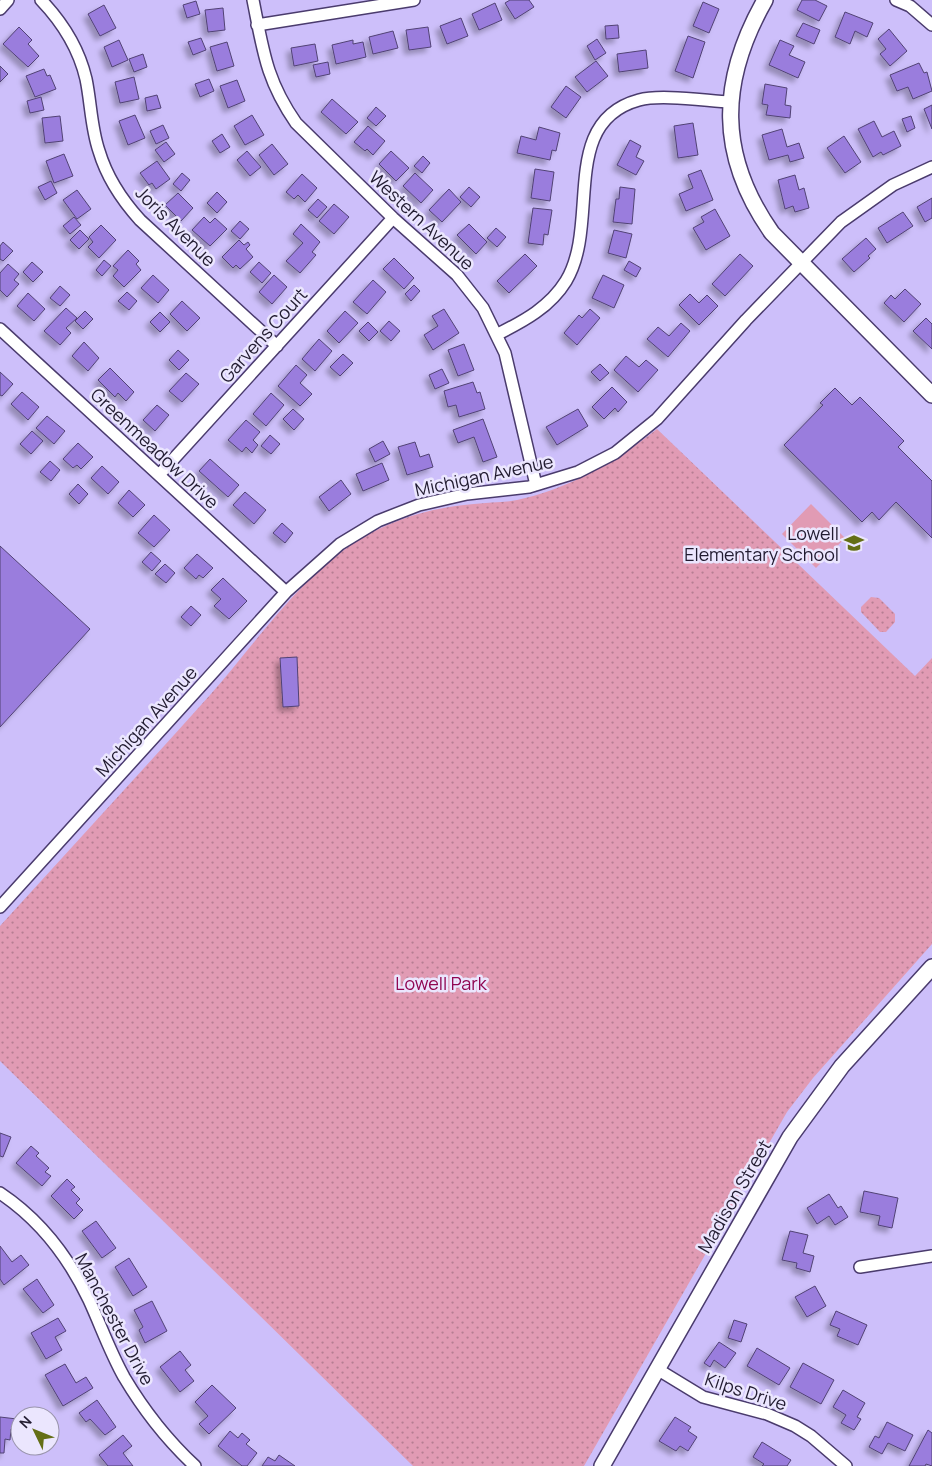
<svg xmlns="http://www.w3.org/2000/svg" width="932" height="1466" font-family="Manrope,sans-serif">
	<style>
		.grass { fill: #e19bb4 }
		.park { fill: url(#park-dots) }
		.building { fill: #9a7ddd; stroke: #514274; filter: url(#shadow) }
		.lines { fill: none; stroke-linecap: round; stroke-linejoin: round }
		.minor-casing { stroke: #4a3b6d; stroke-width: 14 }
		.tertiary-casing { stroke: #4a3b6d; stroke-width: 18 }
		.minor { stroke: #fff; stroke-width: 11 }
		.tertiary { stroke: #fff; stroke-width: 15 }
		.labels { text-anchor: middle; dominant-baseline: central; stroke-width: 5; stroke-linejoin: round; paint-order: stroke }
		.street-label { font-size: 18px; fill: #211b30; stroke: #ebe6fe }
		.poi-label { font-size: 18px; fill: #211b30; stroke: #ebe6fe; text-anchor: end }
		.park-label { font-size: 18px; fill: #900752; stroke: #ebe6fe }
	</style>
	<defs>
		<pattern id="park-dots" width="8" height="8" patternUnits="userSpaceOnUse" patternTransform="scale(1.25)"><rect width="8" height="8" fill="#e19bb4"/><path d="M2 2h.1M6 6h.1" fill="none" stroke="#b67e93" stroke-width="1.8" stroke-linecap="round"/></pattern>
		<filter id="shadow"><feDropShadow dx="-4.5" dy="4.5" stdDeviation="2.5" flood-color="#0004"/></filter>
	</defs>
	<rect width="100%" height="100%" fill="#cdbffa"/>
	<path class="grass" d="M811 504 845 538 816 568 782 534Z"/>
	<path class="park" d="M657 429 915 676 932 658V944L813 1078 787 1112 584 1466H413L0 1061V926C70 849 141 772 210 695 256 643 299 578 357 541 392 519 434 507 474 504 488 502 503 503 517 500 568 489 616 462 657 429Z
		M871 597 879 598 895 614V622L886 632H880L861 612V607Z"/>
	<path class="building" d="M510 0H529L534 7 515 19 505 3Z
		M802 0H815L827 6 819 21 797 10Z
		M196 1 200 14 187 18 183 5Z
		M703 2 719 9 709 33 693 26Z
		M495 3 502 20 479 30 472 14Z
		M104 5 116 28 100 36 88 14Z
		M223 8 225 30 208 32 205 10Z
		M845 12 873 23 867 37 855 31 850 44 835 37Z
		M461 18 468 36 447 44 440 26Z
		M803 23 820 30 814 44 796 36Z
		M618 25 619 38 606 39 605 26Z
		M19 27 32 40 28 44 39 56 28 67 3 44Z
		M428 27 431 47 409 50 406 30Z
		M889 29 907 51 890 66 880 54 886 49 878 39Z
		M393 31 398 48 373 54 369 37Z
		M688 36 705 42 693 78 675 71Z
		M201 38 206 50 193 55 188 42Z
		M597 39 606 53 595 60 587 46Z
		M119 40 128 60 112 67 104 47Z
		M353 40V44L363 42 366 57 336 64 332 45Z
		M780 40 794 46 789 55 805 62 798 78 769 65Z
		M227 42 234 66 217 71 210 47Z
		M315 44 318 61 294 66 291 48Z
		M646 50 648 68 619 72 617 54Z
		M143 54 147 67 134 72 129 59Z
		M596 61 608 76 587 92 575 77Z
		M328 62 330 74 316 77 313 65Z
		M919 63 924 73 927 72 932 91 913 99 908 87 897 91 890 75Z
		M0 66 8 74 0 82Z
		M44 69 47 76 50 75 56 89 35 97 26 76Z
		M134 77 139 99 120 103 115 82Z
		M209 79 214 91 200 97 195 84Z
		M237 80 245 101 228 108 220 86Z
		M765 84 787 88 785 105 791 106 790 118 766 115 768 105 762 104Z
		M566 86 581 97 566 118 551 107Z
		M157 95 161 108 147 111 145 98Z
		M41 97 44 110 30 113 27 101Z
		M332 99 358 122 346 134 321 112Z
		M932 105V129L924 109Z
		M376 107 386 116 376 126 367 118Z
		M135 115 145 138 128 145 119 121Z
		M252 115 264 135 245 145 234 126Z
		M60 116 63 141 45 143 42 118Z
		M911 116 915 128 907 132 902 119Z
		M874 121 882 137 894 131 901 146 883 155 881 152 873 157 858 129Z
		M693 123 698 155 678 158 674 126Z
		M163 125 169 138 156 144 150 131Z
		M368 126 385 141 373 155 367 149 365 151 354 142Z
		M539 127 560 133 556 151 552 150 550 160 517 153 521 136 536 140Z
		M782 129 787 147 799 143 804 158 790 162 788 155 769 160 762 135Z
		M222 134 230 147 220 153 212 141Z
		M844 136 861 162 845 173 827 148Z
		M630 140 641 146 636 157 644 161 636 175 617 165Z
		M166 142 175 154 164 162 155 150Z
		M272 144 288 164 274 175 259 155Z
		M247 151 261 167 250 176 237 160Z
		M391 151 409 168 396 181 379 164Z
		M64 154 73 176 54 183 46 161Z
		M423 156 430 163 422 173 414 166Z
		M157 161 170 179 156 189 152 183 149 185 140 173Z
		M535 169 554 172 550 201 531 198Z
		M701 170 713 200 686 211 679 194 693 188 688 175Z
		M182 173 190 180 181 191 173 184Z
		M415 173 433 190 421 203 403 186Z
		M302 174 317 188 305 202 298 195 294 199 286 192Z
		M795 175 799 190 804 188 809 208 795 212 793 206 785 209 778 180Z
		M51 181 57 193 45 200 38 187Z
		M469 187 480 197 471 207 460 197Z
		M620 187 635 189 632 224 613 222 616 199H619Z
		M449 189 461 202 442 222 429 210Z
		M77 190 91 209 77 219 63 200Z
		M217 192 227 202 217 213 207 203Z
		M178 193 193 208 181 221 165 205Z
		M932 198V218L925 222 917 207Z
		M318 199 327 207 317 218 308 210Z
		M334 204 349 217 334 234 319 221Z
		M533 208 552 210 548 235 544 234 543 245 528 243Z
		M715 209 730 236 706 250 693 228 704 222 701 217Z
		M903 212 913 226 887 243 878 228Z
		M74 217 81 225 70 234 63 226Z
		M204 217 210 223 215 218 227 229 210 246 192 230Z
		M240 221 249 229 240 239 231 231Z
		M301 224 320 242 312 252 316 255 300 273 286 261 303 243 293 234Z
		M469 224 487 242 476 254 457 235Z
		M101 225 116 240 99 258 88 247 93 242 89 237Z
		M496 228 506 237 497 247 487 238Z
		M80 230 89 239 79 249 70 240Z
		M614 230 632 234 626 258 608 253Z
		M866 238 876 249 868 256 870 258 854 272 842 259Z
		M239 240 244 245 248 242 250 245 246 249 253 257 240 269 236 265 233 268 222 257Z
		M3 242 13 251 3 261 0 259V246Z
		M128 250 139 261 136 264 141 270 124 287 113 276 118 270 113 266Z
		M525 254 537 266 509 293 497 281Z
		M740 254 753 266 725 296 712 284Z
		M394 258 414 278 404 289 383 269Z
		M104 260 111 266 102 276 96 270Z
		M629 261 641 268 636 277 624 270Z
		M32 262 43 272 33 282 23 272Z
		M259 262 271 273 262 283 250 272Z
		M8 264 19 274 14 280 19 284 7 297 0 290V273Z
		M153 275 169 290 158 303 141 288Z
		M274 275 287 287 272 304 259 292Z
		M603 275 624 285 614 308 592 298Z
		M373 280 386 292 367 314 353 302Z
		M414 285 420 291 411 301 405 294Z
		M60 286 70 295 60 306 50 298Z
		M905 289 921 304 904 322 884 303 891 295 895 299Z
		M127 292 137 301 129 310 118 301Z
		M28 293 45 309 34 321 17 306Z
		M690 294 699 303 707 295 718 306 699 325 679 305Z
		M182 301 200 318 187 331 170 314Z
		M66 308 77 318 66 328 71 333 60 345 44 331Z
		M444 309 459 333 433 350 424 335 438 326 432 316Z
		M590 309 600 318 577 345 564 333 579 315 582 318Z
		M85 311 93 319 83 329 75 321Z
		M345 311 358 323 339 343 327 331Z
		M160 312 170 322 160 332 150 322Z
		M926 318 932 324V349L913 331Z
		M389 321 400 331 391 341 380 331Z
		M368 322 378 332 369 341 359 331Z
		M681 323 690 331 668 357 647 339 658 327 669 336Z
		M319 339 332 351 315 371 302 359Z
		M84 342 99 358 88 371 72 356Z
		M464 344 474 370 458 376 448 350Z
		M178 350 189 360 179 370 169 360Z
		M343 354 353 363 340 376 330 367Z
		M626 356 639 367 646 360 658 370 638 392 614 370Z
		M600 364 609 373 600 381 591 372Z
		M296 365 307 375 300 383 312 394 300 406 278 386Z
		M110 368 134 392 126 401 118 393 115 397 98 380Z
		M442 369 449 383 435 389 429 375Z
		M0 372 13 384 2 396 0 395Z
		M186 373 199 384 182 402 169 391Z
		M473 382 477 393 480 392 485 409 459 417 456 405 448 407 444 391Z
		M612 387 627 402 618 412 615 408 604 419 592 407Z
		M835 388 852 405 860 397 904 441 898 447 932 481V538L896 502 879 520 872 512 862 522 784 445 823 405 820 403Z
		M22 392 39 407 28 420 11 404Z
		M271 393 284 405 266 426 253 414Z
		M157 405 169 415 155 431 143 420Z
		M293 409 304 419 294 430 283 419Z
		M578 409 588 426 557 445 546 427Z
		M47 416 65 431 54 444 36 428Z
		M483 419 497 457 483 462 474 437 458 443 453 430Z
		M246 420 260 432 253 440 258 445 252 453 246 447 242 452 228 440Z
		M32 431 43 441 31 454 20 444Z
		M270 435 280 444 271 454 261 446Z
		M383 441 390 454 375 462 369 449Z
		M415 442 420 457 429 454 433 467 407 475 398 447Z
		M78 443 93 457 81 469 77 465 73 468 63 459Z
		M210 459 239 485 228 497 199 471Z
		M50 461 60 470 51 481 40 472Z
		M382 463 389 480 363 491 356 474Z
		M102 466 119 482 108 494 91 478Z
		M341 480 351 494 329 511 319 497Z
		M78 484 88 494 79 504 69 494Z
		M129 490 145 505 133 517 118 503Z
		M245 492 266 510 254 524 233 505Z
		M154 515 170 530 154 547 138 533Z
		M282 523 293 533 285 543 273 533Z
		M0 546 90 629 0 727Z
		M151 552 161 561 152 571 142 562Z
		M197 554 213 568 203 578 199 575 196 579 184 568Z
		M165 564 175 573 166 583 155 574Z
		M223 578 247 601 229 619 214 606 221 599 211 590Z
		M191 606 201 615 191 626 181 617Z
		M297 657 299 706 283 707 280 658Z
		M0 1133 11 1137 3 1157 0 1156Z
		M31 1146 39 1153 36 1156 49 1168 45 1172 51 1176 42 1186 16 1163Z
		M67 1179 75 1187 71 1190 80 1199 76 1203 83 1210 74 1219 51 1196Z
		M864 1191 898 1198 892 1228 878 1225 880 1216 860 1212Z
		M829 1194 838 1208 841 1206 848 1217 835 1225 829 1216 817 1224 807 1208Z
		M96 1221 116 1248 102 1258 82 1231Z
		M790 1231 808 1235 803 1253 814 1256 810 1272 796 1268 797 1263 782 1260Z
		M0 1246 12 1262 21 1255 29 1265 4 1285 0 1279Z
		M129 1258 147 1287 133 1296 115 1267Z
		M37 1279 54 1305 43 1313 23 1289Z
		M815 1286 826 1306 807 1317 795 1297Z
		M152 1301 167 1331 145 1343 139 1330 143 1327 134 1310Z
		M836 1311 867 1325 858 1345 837 1336 840 1329 830 1325Z
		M58 1318 66 1331 55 1337 62 1350 46 1359 31 1333Z
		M734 1320 747 1324 741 1342 728 1338Z
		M719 1342 736 1353 725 1368 714 1360 710 1367 704 1363Z
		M757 1348 790 1368 779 1385 747 1366Z
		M180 1351 191 1365 185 1370 194 1381 180 1392 160 1367Z
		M803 1363 834 1380 821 1404 790 1387Z
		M65 1364 76 1383 86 1377 93 1388 63 1406 45 1375Z
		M212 1385 236 1408 209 1434 199 1424 208 1416 195 1402Z
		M843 1390 865 1403 857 1417 861 1419 854 1430 841 1423 846 1415 833 1407Z
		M97 1400 116 1427 105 1435 90 1419 86 1422 79 1413Z
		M0 1417 17 1419 16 1429H11L10 1440 5 1439 4 1453H0Z
		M675 1417 691 1427 688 1431 697 1437 688 1451 680 1446 676 1451 659 1441Z
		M887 1422 913 1435 905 1451 888 1443 882 1454 869 1447 875 1436 879 1438Z
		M928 1430 932 1433V1466L926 1464 925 1466H909Z
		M230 1431 238 1438 242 1433 250 1440 246 1444 257 1453 247 1466H242L218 1446Z
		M123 1435 132 1446 123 1453 133 1466H108L99 1455Z
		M762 1442 791 1460 787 1466H762L764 1464 753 1457Z
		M279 1455 295 1466H262L268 1457 275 1461Z"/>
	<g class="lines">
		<defs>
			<path id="minor" d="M41 0C62 22 79 49 86 79 91 103 91 128 99 151 107 178 121 199 140 220L277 346
				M253 0C263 50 266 80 296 123L393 218 457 275 483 308 505 353 536 485
				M896 0 910 6 932 25
				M0 9 8 0
				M257 25 414 0
				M0 329 286 592
				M498 334C524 321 550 307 566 281 601 223 558 122 639 100 661 94 707 101 730 102
				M159 475 393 218
				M0 907 286 592 340 544 378 521 419 505 467 494 529 487 578 472 615 453 657 419 746 320 841 222 893 185 932 167
				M0 1193C39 1219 69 1258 89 1300 101 1326 110 1352 124 1377 143 1409 167 1440 195 1466
				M860 1267 932 1256
				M657 1369 703 1397 767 1414 795 1426 811 1436 846 1466"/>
			<path id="tertiary" d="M765 0C719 81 717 155 772 233L932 395
				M602 1466 790 1137 842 1066 932 967"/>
		</defs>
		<use href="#minor" class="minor-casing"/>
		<use href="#tertiary" class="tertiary-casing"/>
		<use href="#minor" class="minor"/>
		<use href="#tertiary" class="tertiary"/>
	</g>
	<defs>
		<symbol id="school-bare" viewBox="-9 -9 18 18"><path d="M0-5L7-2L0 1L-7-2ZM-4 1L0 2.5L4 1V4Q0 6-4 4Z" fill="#646e16" stroke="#ebe6fe" stroke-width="2.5" paint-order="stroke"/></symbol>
	</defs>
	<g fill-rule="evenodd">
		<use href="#school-bare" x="840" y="529" width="28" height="28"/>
	</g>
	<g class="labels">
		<g class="street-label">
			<text transform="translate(422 220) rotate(43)">Western Avenue</text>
			<text transform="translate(176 226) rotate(45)">Joris Avenue</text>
			<text transform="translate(263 335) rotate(-48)">Garvens Court</text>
			<text transform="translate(155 448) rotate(43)">Greenmeadow Drive</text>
			<text transform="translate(484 475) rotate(-12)">Michigan Avenue</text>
			<text transform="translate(146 721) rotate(-48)">Michigan Avenue</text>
			<text transform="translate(734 1196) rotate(-60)">Madison Street</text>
			<text transform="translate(115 1319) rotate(62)">Manchester Drive</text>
			<text transform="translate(746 1391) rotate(18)">Kilps Drive</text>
		</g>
		<g class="poi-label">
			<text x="839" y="533">Lowell<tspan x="839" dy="21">Elementary School</tspan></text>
		</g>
		<g class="park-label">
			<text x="441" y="983">Lowell Park</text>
		</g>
	</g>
	<g transform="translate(35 1431) rotate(313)"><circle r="24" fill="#ebe6fe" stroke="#9a95ac"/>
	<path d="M0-4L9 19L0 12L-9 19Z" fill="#646e16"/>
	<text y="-8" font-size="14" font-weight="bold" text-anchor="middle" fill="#211b30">N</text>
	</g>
</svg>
